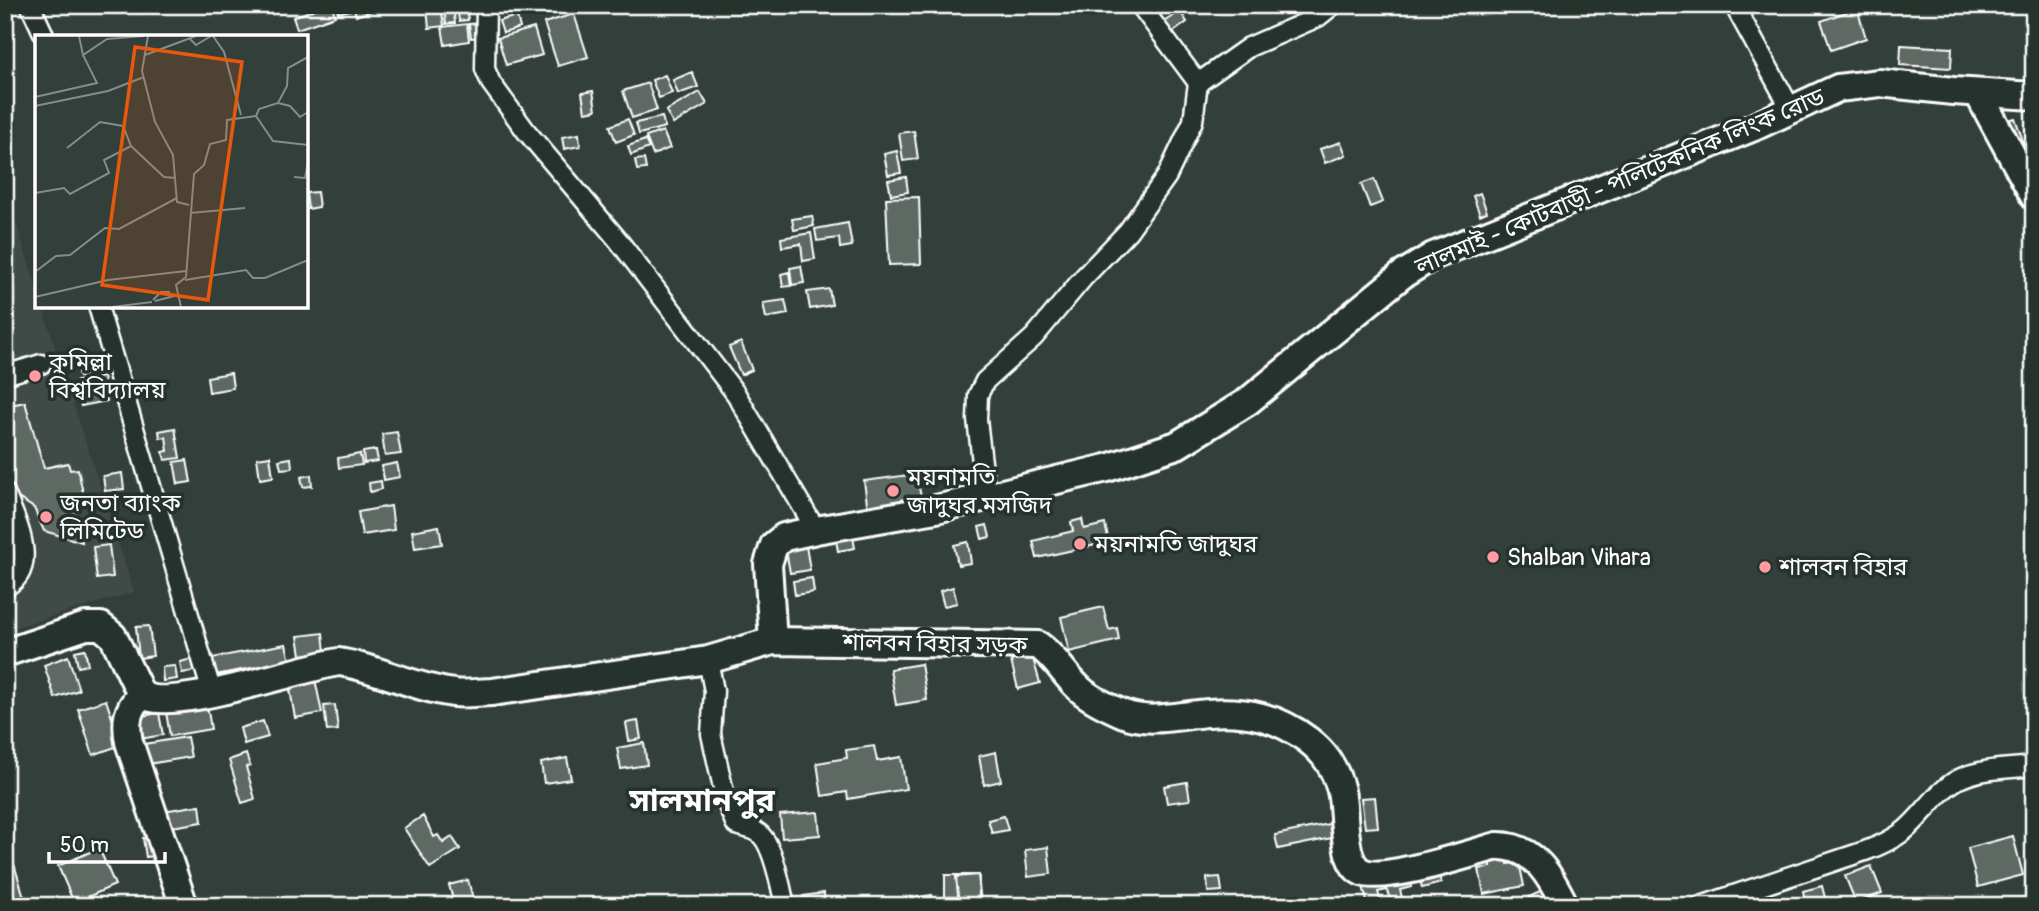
<svg xmlns="http://www.w3.org/2000/svg" width="2039" height="911" font-family="Pangolin,'Noto Sans Bengali',sans-serif">
	<style>
		.built { fill: #404c47 }
		.green { fill: #4d5853; stroke: #a6aca9; stroke-width: 2 }
		.building { fill: #5f6964; stroke: #fff; stroke-width: 2 }
		.lines { fill: none; stroke-linecap: round; stroke-linejoin: round }
		.street-casing { stroke: #fff; stroke-width: 23 }
		.secondary-casing { stroke: #fff; stroke-width: 32 }
		.street { stroke: #26332d; stroke-width: 18 }
		.secondary { stroke: #26332d; stroke-width: 26 }
		.poi-dot { fill: #ff9aa2; stroke: #26332d; stroke-width: 2.5 }
		.labels { text-anchor: middle; dominant-baseline: central; stroke-width: 7; stroke-linejoin: round; paint-order: stroke }
		.street-label { font-size: 24px; fill: #fff; stroke: #26332d }
		.poi-label { font-size: 24px; fill: #fff; stroke: #26332d; text-anchor: start }
		.district-label { font-size: 32px; font-weight: bold; fill: #fff; stroke: #26332d }
		.inset-road { fill: none; stroke: #858c89; stroke-width: 2 }
		.view { fill: #e8590c; fill-opacity: 0.15; stroke: #e8590c; stroke-width: 3.5 }
		.inset-edge { fill: none; stroke: #fff; stroke-width: 3.5 }
	</style>
	<rect width="100%" height="100%" fill="#333f3a"/>
	<filter id="ink" filterUnits="userSpaceOnUse"><feTurbulence type="fractalNoise" baseFrequency=".0143" numOctaves="2"/><feDisplacementMap in="SourceGraphic" scale="14" xChannelSelector="R" yChannelSelector="G"/><feConvolveMatrix kernelMatrix="1 2 1 2 8 2 1 2 1" color-interpolation-filters="sRGB"/></filter>
	<g filter="url(#ink)">
		<path class="built" d="M5 188 37 289V306H42L134 592 5 630Z"/>
		<path class="green" d="M5 501 17 543 15 569 5 577Z"/>
		<path class="building" d="M326 5H332L335 16 297 29 293 17Z
			M336 5H349L351 10 338 13Z
			M353 5H383V7L356 16Z
			M444 5H453L455 23 446 24Z
			M457 5H466L468 20 459 21Z
			M441 7 444 26 429 28 427 9Z
			M1857 8 1866 38 1831 50 1821 21Z
			M1180 11 1187 22 1172 33 1164 22Z
			M574 14 588 57 558 66 544 23Z
			M517 16 520 28 503 33 499 21Z
			M480 23 481 37 471 38 469 24Z
			M467 24 469 41 445 45 442 27Z
			M534 28 542 55 506 65 498 38Z
			M1901 45 1952 48 1951 68 1900 65Z
			M692 72 698 87 678 94 673 80Z
			M665 75 672 93 659 98 652 80Z
			M648 83 657 110 632 118 623 91Z
			M593 91 596 110 585 112 582 93Z
			M700 92 707 104 673 124 666 111Z
			M662 117 665 127 639 134 636 123Z
			M2015 118 2025 146 2012 151 2002 122Z
			M628 119 634 135 616 142 610 126Z
			M663 131 670 148 653 155 646 137Z
			M914 131 918 159 903 161 899 133Z
			M579 134 580 146 564 149 562 137Z
			M645 140 649 148 631 155 628 146Z
			M1341 142 1346 155 1325 163 1320 149Z
			M897 151 901 173 888 175 884 154Z
			M644 159 646 169 637 170 635 160Z
			M906 177 908 192 891 195 888 180Z
			M1374 179 1383 202 1370 207 1361 184Z
			M317 192 319 207 308 209 306 193Z
			M1480 193 1487 212 1480 215 1473 196Z
			M919 197 921 264 889 265 886 198Z
			M812 216 814 226 794 230 792 219Z
			M848 223 852 246 840 248 839 238 817 241 815 229Z
			M811 233 815 259 803 261 801 244 782 247 781 238Z
			M801 266 804 283 792 285 790 268Z
			M789 272 791 286 783 287 781 274Z
			M829 289 832 305 810 309 807 292Z
			M785 300 788 314 766 318 763 303Z
			M741 342 752 370 741 375 729 347Z
			M99 361 101 373 79 377 77 364Z
			M231 373 233 388 209 392 207 377Z
			M103 377 107 401 81 406 77 381Z
			M25 402 44 468 68 463 70 470 78 469 84 498 73 500 82 542 44 531 34 508 15 496 5 468V406Z
			M175 428 180 458 165 460 163 452 168 451 166 437 160 438 159 431Z
			M397 432 401 454 385 456 382 434Z
			M376 450 378 461 364 463 363 452Z
			M360 454 362 465 339 468 338 458Z
			M270 456 273 477 260 479 257 458Z
			M291 458 292 468 281 469 279 460Z
			M187 460 191 482 178 484 174 462Z
			M397 463 400 477 384 480 382 466Z
			M122 473 124 489 105 491 103 476Z
			M916 474 922 501 868 511 864 481Z
			M311 475 312 486 303 487 301 477Z
			M381 481 382 489 370 492 369 483Z
			M391 506 394 530 362 535 358 512Z
			M1082 519 1084 529 1105 524 1109 542 1037 558 1033 541 1073 531 1071 522Z
			M987 525 990 537 982 539 979 527Z
			M439 526 442 544 415 548 412 531Z
			M852 532 855 548 838 551 835 535Z
			M968 542 971 563 958 565 954 545Z
			M109 545 113 577 97 579 93 547Z
			M806 546 810 570 790 573 786 550Z
			M812 578 814 592 795 595 793 581Z
			M953 587 957 603 944 606 940 591Z
			M1103 607 1109 630 1117 628 1119 640 1069 652 1061 617Z
			M149 626 153 656 139 658 136 627Z
			M323 633 325 652 301 655 298 636Z
			M286 644 290 661 215 675 212 658Z
			M85 649 88 665 78 667 75 651Z
			M1032 655 1040 683 1018 689 1011 661Z
			M68 656 79 690 55 698 44 665Z
			M192 659 194 671 182 673 180 662Z
			M921 664 927 700 896 705 890 669Z
			M175 666 177 679 163 681 162 667Z
			M315 679 322 713 295 718 289 684Z
			M106 700 121 745 93 755 78 709Z
			M207 705 211 729 170 736 166 712Z
			M335 705 338 730 327 731 324 706Z
			M159 713 163 735 134 740 130 718Z
			M263 721 268 737 244 744 240 728Z
			M638 721 641 739 629 741 626 723Z
			M187 737 191 757 142 765 138 745Z
			M644 743 647 765 621 769 617 748Z
			M874 746 877 761 901 757 906 789 848 799 847 792 822 796 817 763 847 758 846 750Z
			M996 752 1001 781 984 785 979 756Z
			M246 754 250 766 246 767 255 799 242 803 229 760Z
			M567 758 571 779 544 783 541 763Z
			M1187 782 1190 800 1167 803 1164 786Z
			M1375 797 1378 827 1365 828 1361 798Z
			M200 805 202 822 166 828 163 811Z
			M818 812 820 835 782 838 780 815Z
			M423 816 434 837 438 835 443 843 452 837 460 849 430 868 404 828Z
			M1004 816 1008 830 992 833 988 820Z
			M1334 823 1337 837 1278 849 1275 835Z
			M157 835 160 855 146 857 143 838Z
			M2013 836 2023 875 1978 887 1968 848Z
			M1048 847 1051 874 1028 877 1025 850Z
			M99 848 115 885 74 903 58 866Z
			M1507 860 1508 864 1519 862 1524 886 1484 894 1479 869 1491 867V863Z
			M14 864 24 897 5 903V867Z
			M1871 866 1882 893 1856 903 1845 876Z
			M1438 870 1441 883 1422 888 1419 874Z
			M945 875H979V902H945Z
			M978 875 981 903 959 904 956 877Z
			M1407 875 1411 887 1400 890 1404 906H1392L1387 890 1378 892 1382 906H1368L1363 886Z
			M1220 877 1222 891 1208 892 1207 878Z
			M468 880 475 906H455L449 885Z
			M1822 886 1827 906H1806L1803 891Z
			M1542 891 1548 906H1533L1529 897Z
			M824 893 825 906H805L803 896Z
			M932 895 934 906H901L900 900Z
			M1005 899V906H983V902Z"/>
		<g class="lines">
			<defs>
				<path id="street" d="M30 5 45 37
					M486 5 485 69 491 83 526 131 618 240 736 394 816 530
					M1734 5 1791 109
					M1198 83 1249 47 1318 17 1333 5
					M98 306 212 693
					M5 375 41 364
					M5 493C16 521 41 568 5 587
					M986 497 977 419 978 395 985 381 1034 337 1084 277 1128 231 1167 176 1193 121 1198 83 1140 5
					M708 660 714 691 711 734 726 801 736 825C743 828 752 828 757 832 773 841 781 888 785 906
					M1701 906 1865 851C1879 846 1892 840 1904 831 1923 816 1937 790 1959 779 1981 768 2009 769 2034 766"/>
				<path id="secondary" d="M1978 93 2034 196
					M773 641 768 564 774 545 784 537 816 530 936 509 1107 468 1177 445 1247 402 1402 275 1433 256 1754 127 1838 88 1880 83 1953 91 2034 96
					M5 653 86 626H101L113 636 141 694C167 715 302 667 339 662 378 668 414 688 454 693 466 695 480 692 492 692L708 660 773 641 1038 645C1057 658 1065 677 1082 691 1093 700 1110 708 1124 714 1151 724 1180 715 1208 713 1246 710 1278 717 1308 740 1325 753 1334 767 1340 787 1347 808 1340 862 1362 872 1382 882 1473 853 1497 846 1534 845 1551 877 1565 906
					M141 694C127 710 125 721 129 742L184 906"/>
			</defs>
			<use href="#street" class="street-casing"/>
			<use href="#secondary" class="secondary-casing"/>
			<use href="#street" class="street"/>
			<use href="#secondary" class="secondary"/>
		</g>
	</g>
	<g class="poi-dot">
		<circle cx="35" cy="376" r="7"/>
		<circle cx="893" cy="491" r="7"/>
		<circle cx="46" cy="517" r="7"/>
		<circle cx="1080" cy="544" r="7"/>
		<circle cx="1493" cy="557" r="7"/>
		<circle cx="1765" cy="567" r="7"/>
	</g>
	<g class="labels">
		<g class="street-label">
			<text transform="translate(1620 182) rotate(-23)">লালমাই - কোটবাড়ী - পলিটেকনিক লিংক রোড</text>
			<text transform="translate(935 644) rotate(1)">শালবন বিহার সড়ক</text>
		</g>
		<g class="poi-label">
			<text x="49" y="362">কুমিল্লা<tspan x="49" dy="28">বিশ্ববিদ্যালয়</tspan></text>
			<text x="907" y="477">ময়নামতি<tspan x="907" dy="28">জাদুঘর মসজিদ</tspan></text>
			<text x="60" y="503">জনতা ব্যাংক<tspan x="60" dy="28">লিমিটেড</tspan></text>
			<text x="1094" y="544">ময়নামতি জাদুঘর</text>
			<text x="1507" y="557">Shalban Vihara</text>
			<text x="1779" y="567">শালবন বিহার</text>
		</g>
		<g class="district-label">
			<text x="702" y="801">সালমানপুর</text>
		</g>
	</g>
	<g transform="translate(35 35)">
		<rect width="273" height="273" fill="#333f3a"/>
		<path class="inset-road" d="M44 1 48 20 72 4 109 1M113 1 107 36 120 87 138 120 142 167 154 170M178 1 189 17 206 80M155 4 161 10 176 1M110 20 161 1M0 62 62 48 48 20M243 68 255 71 265 82 273 77M0 71 73 56 109 42M221 81 224 74 243 68 252 51 253 33 273 22M32 113 65 87 88 91 96 111M259 142 270 143 273 127M0 158 29 153 35 159 74 138 69 125 96 111 129 142 141 143M155 178 210 173M0 237 21 221 35 220 70 193 84 194 142 163M150 245 211 235 218 243H230L273 225M0 262 73 245 151 236M118 265 126 257H134L136 262M120 266 143 260M77 272 117 267M146 272 141 250 151 242 159 139 169 130 175 109 191 105 192 85 221 81 238 106 273 110"/>
		<path class="view" d="M100 12 207 27 173 265 67 250Z"/>
		<rect width="273" height="273" class="inset-edge"/>
	</g>
	<rect width="2039" height="911" fill="none" stroke="#26332d" stroke-width="28"/>
	<rect x="14" y="14" width="2011" height="883" fill="none" stroke="#fff" stroke-width="2.5" filter="url(#ink)"/>
	<path d="M49 852v10h116v-10" fill="none" stroke="#ffffff" stroke-width="3.5"/>
	<text x="60" y="852" font-size="21" fill="#ffffff" stroke="#26332d" stroke-width="5" paint-order="stroke">50 m</text>
</svg>
